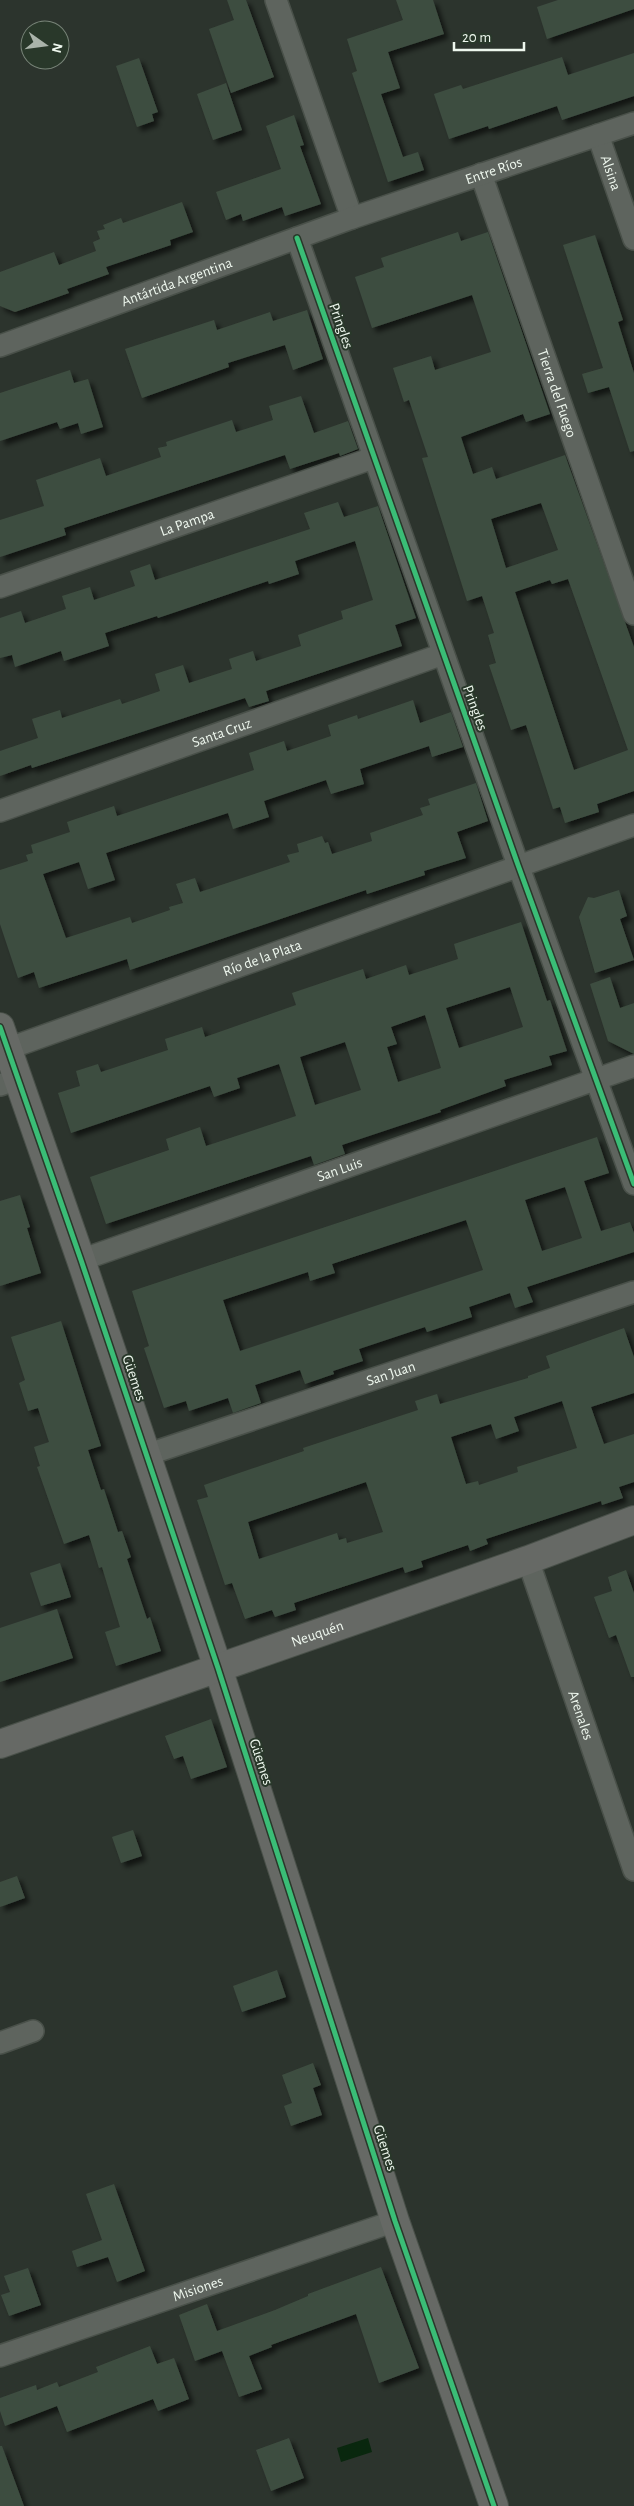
<svg xmlns="http://www.w3.org/2000/svg" width="634" height="2506" font-family="'Alegreya Sans',sans-serif">
	<style>
		.water { fill: #09270e }
		.building { fill: #3e4d40; fill-rule: evenodd; filter: url(#shadow) }
		.lines { fill: none; stroke-linecap: round; stroke-linejoin: round }
		.street-casing { stroke: #495049; stroke-width: 24 }
		.secondary-casing { stroke: #495049; stroke-width: 30 }
		.street { stroke: #5e645e; stroke-width: 21 }
		.secondary { stroke: #666965; stroke-width: 28 }
		.cycleway-casing { stroke: #29382a; stroke-width: 8 }
		.cycleway { stroke: #3abd76; stroke-width: 5 }
		.labels { text-anchor: middle; dominant-baseline: central; stroke-width: 4; stroke-linejoin: round; paint-order: stroke }
		.street-label { font-size: 15px; fill: #eef7ee; stroke: #29382a }
	</style>
	<defs>
		<filter id="shadow"><feDropShadow dx="4.5" dy="4.5" stdDeviation="2.5" flood-color="#0009"/></filter>
	</defs>
	<rect width="100%" height="100%" fill="#2c342d"/>
	<path class="water" d="M368 2438 372 2452 341 2462 337 2448Z"/>
	<path class="building" d="M227 0H246L274 77 231 93 209 29 234 20Z
		M396 0H433L444 34 388 52 400 88 381 94 403 157 418 152 424 170 388 182 352 73 357 71 347 39 403 20Z
		M558 0H634V9L547 39 537 7Z
		M634 53V96L562 120 557 106 489 129 488 126 449 139 434 94 461 85 463 89 562 57 568 75Z
		M139 58 158 112 152 114 154 121 137 127 116 66Z
		M226 83 242 130 213 140 197 94Z
		M294 115 304 145 300 146 321 204 285 216 282 207 243 221 241 214 226 220 216 192 281 169 266 126Z
		M182 202 193 232 170 240 171 245 106 267 109 274 67 289 69 293 15 312 0 306V272L54 252 59 265 96 251 93 242 100 239 97 231 105 229 103 225 121 218 123 223Z
		M458 232 461 241 488 232 550 414 526 422 523 414 461 437 473 474 492 467 496 479 565 455 634 647V791L597 804 599 812 565 823 560 807 553 809 526 725 511 730 489 665 496 663 488 635 494 633 482 596 467 601 422 458 428 457 409 400 404 402 393 368 431 356 435 370 491 352 472 295 372 328 355 277 384 267 381 258ZM541 503 558 550 506 568 491 519ZM568 579 628 750 574 770 515 592 550 580 552 584Z
		M595 235 623 320 618 322 634 373V451L630 452 609 387 588 393 582 374 603 368 563 245Z
		M307 310 323 359 293 370 285 345 228 363 229 367 142 398 125 349 214 320 217 330 270 312 273 321Z
		M70 370 74 383 88 379 103 427 81 434 78 423 60 429 57 422 0 441V393Z
		M301 396 314 433 348 421 358 449 340 456 339 453 290 469 285 455 64 528 66 535 0 557V520L44 506 36 480 100 458 106 476 161 457 158 448 167 446 166 442 232 420 236 432 273 420 269 406Z
		M338 502 344 517 378 506 416 618 395 625 402 646 266 691 269 701 249 707 245 698 32 768 31 765 0 776V751L38 738 32 719 60 710 62 718 120 699 122 704 160 691 155 674 183 665 189 683 232 669 229 659 253 651 256 661 301 646 298 635 343 619 341 611 373 600 355 541 295 561 299 574 269 584 268 581 158 618 157 616 105 633 109 646 64 661 61 651 15 667 12 655 0 658V618L21 611 25 623 66 609 62 596 90 587 94 600 135 586 130 571 150 564 155 580 310 529 304 513Z
		M413 700 420 723 451 712 463 747 432 757 429 746 360 769 364 784 331 794 326 780 264 801 269 817 233 829 228 813 106 853 115 880 88 889 79 862 43 874 66 938 130 917 132 923 170 910 169 907 183 903 176 884 195 878 200 892 290 862 287 855 299 852 297 844 322 836 325 843 328 842 332 854 372 841 370 833 423 815 420 808 430 805 428 799 476 783 488 821 457 832 466 858 424 871 425 875 367 894 366 890 130 970 127 959 39 988 34 972 18 978 0 924V870L28 861 26 855 33 853 31 845 70 832 67 822 114 806 117 816 254 770 249 753 284 741 287 751 331 736 328 725 357 715 358 719Z
		M619 890 627 916 620 919 634 960 595 973 579 917 588 897 594 898Z
		M521 922 547 1001 550 1000 567 1051 549 1056 552 1065 504 1080 506 1086 440 1110 441 1112 342 1145 345 1154 314 1165 311 1156 106 1224 90 1177 169 1150 166 1139 200 1127 206 1146 296 1116 279 1064 237 1078 240 1088 214 1097 210 1086 71 1133 58 1093 80 1086 76 1071 98 1064 101 1072 168 1050 165 1039 202 1027 205 1037 296 1005 292 993 363 969 366 979 406 965 409 975 458 959 454 944ZM510 987 523 1027 459 1048 446 1008ZM425 1015 441 1068 398 1082 387 1047 397 1044 391 1027ZM345 1042 361 1090 315 1105 300 1057Z
		M610 977 620 1008 634 1003V1054L608 1041 590 984Z
		M597 1137 609 1173 584 1181 601 1231 630 1222 634 1233V1252L527 1287 533 1302 515 1308 510 1293 469 1307 472 1317 427 1332 425 1327 359 1349 363 1361 333 1371 334 1374 305 1384 300 1370 255 1385 261 1403 233 1413 228 1398 189 1411 186 1401 164 1408 144 1348 149 1346 132 1291ZM565 1187 582 1238 542 1251 525 1200ZM466 1220 483 1270 240 1351 223 1300 308 1272 310 1281 335 1273 332 1264Z
		M20 1195 30 1227 27 1228 41 1273 0 1286V1201Z
		M61 1321 101 1446 88 1450 101 1490 104 1489 118 1532 122 1531 131 1557 127 1559 147 1619 150 1617 161 1651 116 1666 105 1632 120 1627 102 1567 99 1568 89 1535 64 1544 37 1467 40 1466 34 1447 49 1442 38 1408 28 1411 19 1383 25 1380 11 1337Z
		M624 1328 634 1357V1393L591 1407 604 1444 634 1434V1482L619 1487 623 1498 602 1505 601 1501 486 1539 488 1544 470 1551 468 1545 421 1561 423 1567 405 1573 403 1567 294 1603 296 1610 275 1617 272 1610 245 1619 232 1583 225 1585 197 1500 208 1497 204 1485 304 1451 303 1448 418 1410 415 1401 437 1394 440 1404 528 1378V1376L550 1368 546 1356ZM562 1401 577 1448 517 1467 518 1472 479 1485 478 1481 466 1484 451 1437 491 1424 496 1439 519 1431 514 1417ZM366 1482 383 1532 347 1543 346 1538 339 1540 337 1533 259 1559 248 1522Z
		M60 1563 71 1597 41 1606 30 1573Z
		M626 1570 634 1593V1677H631L616 1635 609 1638 594 1597 612 1591 608 1577Z
		M57 1609 73 1658 0 1682V1628Z
		M211 1719 227 1767 191 1779 183 1756 174 1759 165 1736Z
		M133 1830 142 1856 121 1863 112 1837Z
		M17 1876 25 1898 0 1907V1882Z
		M277 1970 286 1997 242 2012 233 1986Z
		M313 2063 321 2085 313 2088 322 2115 291 2126 284 2106 292 2103 282 2075Z
		M114 2184 145 2271 117 2282 108 2257 77 2267 72 2251 102 2240 86 2194Z
		M381 2267 419 2368 379 2383 356 2314 271 2345 272 2347 249 2356 262 2389 239 2397 222 2351 195 2361 179 2315 207 2304 217 2331 275 2310 308 2296V2294Z
		M28 2268 41 2305 9 2316 1 2295 10 2292 4 2276Z
		M150 2346 157 2364 174 2358 189 2399 158 2411 153 2399 67 2432 57 2406 5 2426 0 2411V2398L36 2385 37 2390 57 2382 59 2387 98 2372 96 2367Z
		M289 2438 304 2478 271 2491 256 2450Z
		M0 2446H2L24 2506H0Z"/>
	<g class="lines">
		<defs>
			<g id="street">
				<path d="M276 0 352 218"/>
				<path id="s1" d="M598 135 634 239"/>
				<path id="s2" d="M481 174 634 614"/>
				<path d="M297 238 518 865 634 1184"/>
				<path id="s3" d="M0 346 352 218 634 123"/>
				<path id="s4" d="M0 587 373 458"/>
				<path id="s5" d="M0 811 443 654"/>
				<path id="s6" d="M7 1049 634 825"/>
				<path d="M0 1085 18 1079"/>
				<path id="s7" d="M81 1260 634 1066"/>
				<path id="s8" d="M146 1455 634 1292"/>
				<path id="s9" d="M528 1560 634 1870"/>
				<path d="M0 2043 33 2031"/>
				<path id="s10" d="M0 2356 395 2221"/>
			</g>
			<g id="secondary">
				<path d="M0 1027 81 1260 218 1668 395 2221 494 2506"/>
				<path id="s11" d="M0 1744 528 1560 634 1520"/>
			</g>
		</defs>
		<use href="#street" class="street-casing"/>
		<use href="#secondary" class="secondary-casing"/>
		<use href="#street" class="street"/>
		<use href="#secondary" class="secondary"/>
		<defs>
			<path id="cycleway" d="M297 238 518 865 634 1184
				M0 1027 81 1260 218 1668 395 2221 494 2506"/>
		</defs>
		<use href="#cycleway" class="cycleway-casing"/>
		<use href="#cycleway" class="cycleway"/>
	</g>
	<g class="labels">
		<g class="street-label">
			<text stroke="none"><textPath href="#s3" startOffset="524">Entre Ríos</textPath></text>
			<text stroke="none"><textPath href="#s1" startOffset="40">Alsina</textPath></text>
			<text stroke="none"><textPath href="#s3" startOffset="188">Antártida Argentina</textPath></text>
			<text transform="translate(341 326) rotate(71)">Pringles</text>
			<text stroke="none"><textPath href="#s2" startOffset="232">Tierra del Fuego</textPath></text>
			<text stroke="none"><textPath href="#s4" startOffset="198">La Pampa</textPath></text>
			<text transform="translate(475 708) rotate(70)">Pringles</text>
			<text stroke="none"><textPath href="#s5" startOffset="235">Santa Cruz</textPath></text>
			<text stroke="none"><textPath href="#s6" startOffset="271">Río de la Plata</textPath></text>
			<text stroke="none"><textPath href="#s7" startOffset="274">San Luis</textPath></text>
			<text stroke="none"><textPath href="#s8" startOffset="258">San Juan</textPath></text>
			<text transform="translate(134 1378) rotate(72)">Güemes</text>
			<text stroke="none"><textPath href="#s11" startOffset="336">Neuquén</textPath></text>
			<text stroke="none"><textPath href="#s9" startOffset="164">Arenales</textPath></text>
			<text transform="translate(261 1762) rotate(72)">Güemes</text>
			<text transform="translate(385 2148) rotate(72)">Güemes</text>
			<text stroke="none"><textPath href="#s10" startOffset="209">Misiones</textPath></text>
		</g>
	</g>
	<g transform="translate(45 45) rotate(104)"><circle r="24" fill="#29382a" stroke="#788478"/>
	<path d="M0-4L9 19L0 12L-9 19Z" fill="#aab3aa"/>
	<text y="-8" font-size="14" font-weight="bold" text-anchor="middle" fill="#eef7ee">N</text>
	</g>
	<path d="M454 42v8h70v-8" fill="none" stroke="#eef7ee" stroke-width="2.5"/>
	<text x="462" y="42" font-size="15" fill="#eef7ee" stroke="#29382a" stroke-width="4" paint-order="stroke">20 m</text>
</svg>
